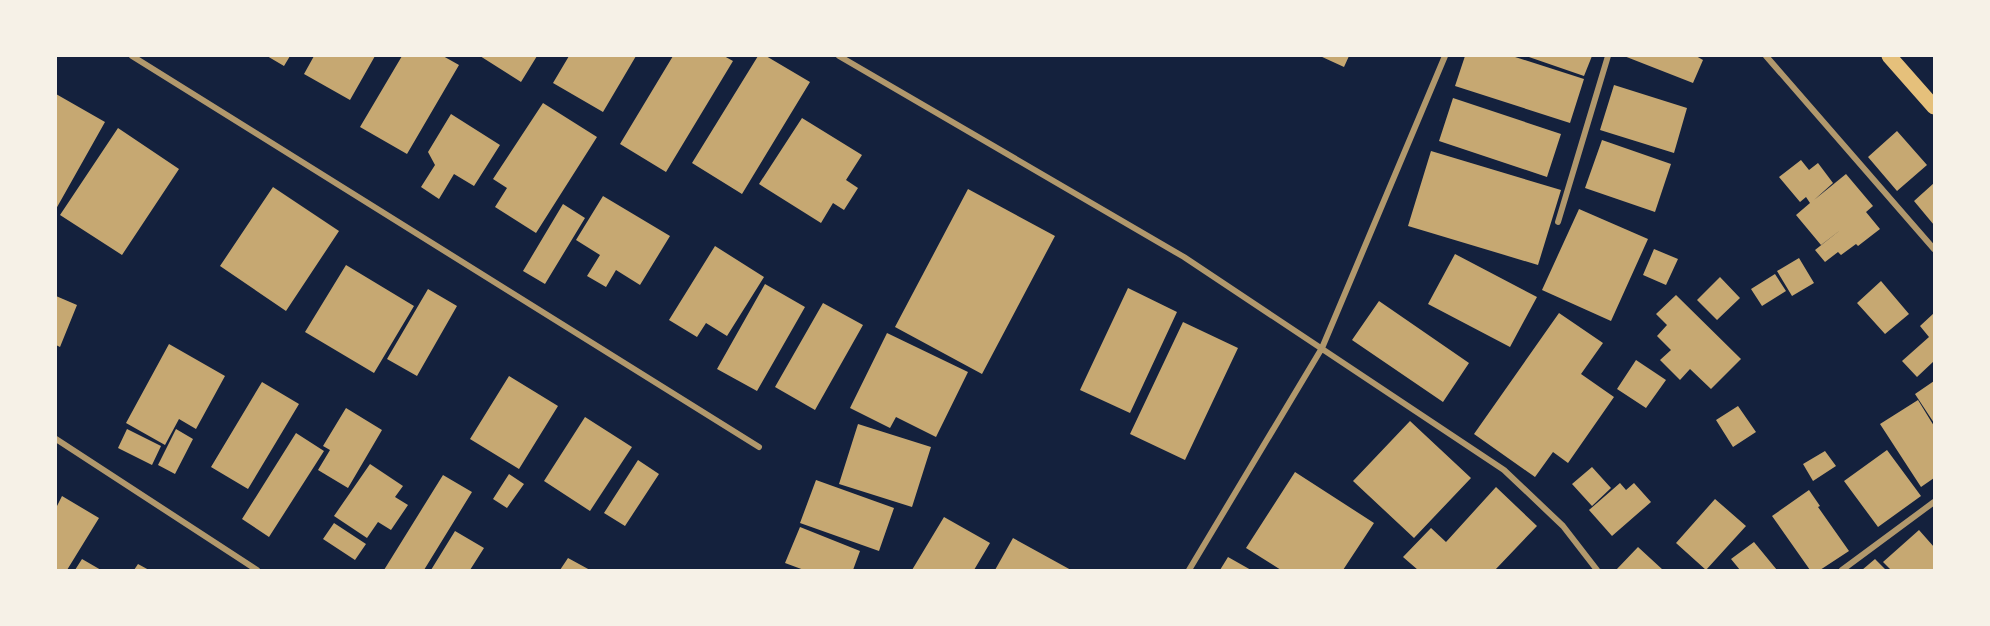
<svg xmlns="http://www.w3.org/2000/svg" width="1990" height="626" font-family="Overpass,sans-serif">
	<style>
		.building { fill: #c6a872 }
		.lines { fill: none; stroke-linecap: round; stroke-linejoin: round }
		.minor { stroke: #b1986c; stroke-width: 6 }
		.primary { stroke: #e5c07b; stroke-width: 15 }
	</style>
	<rect width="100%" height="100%" fill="#14213d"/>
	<path class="building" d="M267 56H290L284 66Z
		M314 56H375L350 100 304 74Z
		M402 56H443L459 65 407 154 360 127Z
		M480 56H537L521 82Z
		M569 56H636L603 112 553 83Z
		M673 56H724L733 61 666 172 620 144Z
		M758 56H766L810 82 742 194 692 163Z
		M1320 56H1349L1344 67Z
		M1465 56H1512L1584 79 1570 123 1455 86Z
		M1526 56H1592L1584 76Z
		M1624 56H1696L1703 60 1693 83Z
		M1614 85 1687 108 1674 153 1600 130Z
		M56 94 105 122 56 209Z
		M1453 98 1561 134 1547 177 1439 141Z
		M543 103 597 137 536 233 495 207 507 188 493 179Z
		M451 114 500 145 474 186 454 174 439 199 421 187 435 165 428 152Z
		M802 118 862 155 846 180 858 188 844 210 833 203 821 223 759 184Z
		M118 128 179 169 122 255 60 215Z
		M1897 131 1927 165 1897 191 1868 157Z
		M1602 140 1671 164 1655 212 1585 188Z
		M1431 151 1561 190 1538 265 1408 226Z
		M1801 160 1809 170 1818 163 1833 183 1814 200 1846 174 1873 206 1866 212 1880 229 1858 246 1856 244 1841 255 1838 252 1825 262 1815 250 1843 228 1821 245 1796 215 1810 203 1806 197 1800 202 1779 177Z
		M1934 183V225L1914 201Z
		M273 187 339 231 286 311 220 266Z
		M968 189 1055 236 982 374 895 327Z
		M603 196 670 236 640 285 616 270 606 287 587 276 600 255 576 240Z
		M563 204 585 218 545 284 523 271Z
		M1579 209 1648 239 1611 321 1542 290Z
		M715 246 764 277 727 336 706 323 697 337 669 320Z
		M1654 249 1678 259 1666 285 1643 275Z
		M1455 254 1537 297 1510 347 1428 304Z
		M1799 258 1814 283 1792 296 1777 271Z
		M346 265 414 306 374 373 305 332Z
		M1775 274 1786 291 1762 306 1751 289Z
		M1720 277 1740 298 1717 320 1697 300Z
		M1881 281 1909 314 1885 334 1857 303Z
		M765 284 805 307 757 391 717 369Z
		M1128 288 1177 312 1130 413 1080 390Z
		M428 289 457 306 417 376 387 359Z
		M1676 295 1741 359 1711 389 1690 369 1680 380 1660 360 1671 350 1657 336 1667 325 1656 314Z
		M56 296 77 305 60 347 56 345Z
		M1379 301 1469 363 1443 402 1352 340Z
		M823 303 863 325 815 410 775 387Z
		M1559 313 1603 343 1581 374 1614 397 1568 463 1553 452 1535 477 1474 434Z
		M1934 313V361L1917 377 1902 361 1929 337 1920 326Z
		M1183 322 1238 348 1185 460 1130 434Z
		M887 333 968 372 936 437 896 417 890 428 850 408Z
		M169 344 225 376 196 429 179 419 165 445 126 423Z
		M1636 360 1666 380 1646 408 1617 389Z
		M509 376 558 406 519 469 470 439Z
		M1934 381V423L1915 394Z
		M262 382 299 404 248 489 211 467Z
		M1918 400 1934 426V478L1921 487 1880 424Z
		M1738 406 1756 432 1733 447 1716 420Z
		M346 408 382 430 348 488 318 470 330 450 323 446Z
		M585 417 632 447 590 511 544 481Z
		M1410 421 1471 478 1414 538 1353 481Z
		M858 424 931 447 912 507 839 484Z
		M127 429 161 446 152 465 118 448Z
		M176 429 193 439 175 474 158 465Z
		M296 433 324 451 269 537 242 519Z
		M1887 450 1921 496 1878 527 1844 481Z
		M1825 451 1836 466 1813 481 1803 464Z
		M638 460 659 474 625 526 604 513Z
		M370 464 403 486 395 497 408 505 391 530 378 522 367 538 334 516Z
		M1592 467 1611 488 1592 506 1572 484Z
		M1295 472 1374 523 1343 570H1281L1246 548Z
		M509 474 524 484 507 508 493 499Z
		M443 475 472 492 424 570H384Z
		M816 480 894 508 879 551 800 523Z
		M1620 483 1626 490 1634 483 1651 502 1612 536 1589 510Z
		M1496 487 1537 526 1495 570H1418L1403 557 1431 528 1446 542Z
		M1809 490 1820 506 1818 507 1849 551 1820 570H1810L1772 516Z
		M62 496 99 518 67 570H56V508Z
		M1715 499 1746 526 1706 570 1676 543Z
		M944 517 990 543 974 570H912Z
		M334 523 366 544 355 560 323 539Z
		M800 527 860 551 853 570H804L785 563Z
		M1919 530 1934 547V570H1891L1883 562Z
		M455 531 484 548 470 570H431Z
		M1013 538 1071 570H995Z
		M1754 542 1777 570H1740L1731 559Z
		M1638 547 1663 570H1616Z
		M1228 557 1251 570H1220Z
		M568 558 590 570H560Z
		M82 559 101 570H75Z
		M1875 559 1886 570H1862Z
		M138 564 149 570H134Z"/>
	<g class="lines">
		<path class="minor" d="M132 56 759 447
			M839 56 1184 257 1504 470 1563 526 1597 570
			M1766 56 1934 249
			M1558 222 1608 56
			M56 439 257 570
			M1189 570 1322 348 1445 56
			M1842 570 1934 502"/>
		<path class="primary" d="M1889 56 1934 107"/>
	</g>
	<rect width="1990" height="626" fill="none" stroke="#f6f1e7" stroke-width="114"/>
</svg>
